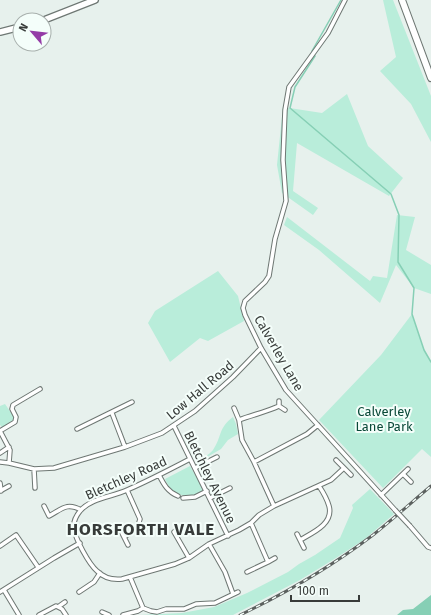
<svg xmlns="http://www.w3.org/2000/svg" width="431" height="615" font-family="'Fira Sans',sans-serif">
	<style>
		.green { fill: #b9edda }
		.water { fill: #86cfb5 }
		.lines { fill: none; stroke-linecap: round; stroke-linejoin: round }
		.stream { stroke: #86cfb5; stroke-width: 1.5 }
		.minor-casing { stroke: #6e7773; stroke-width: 5.5 }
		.primary-casing { stroke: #6e7773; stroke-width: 8 }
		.trunk-casing { stroke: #6e7773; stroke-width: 8 }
		.minor { stroke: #fff; stroke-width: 3.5 }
		.primary { stroke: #fff; stroke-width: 5.5 }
		.trunk { stroke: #fff; stroke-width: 6 }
		.rail-casing { stroke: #5c615f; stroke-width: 3 }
		.rail { stroke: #f4fefa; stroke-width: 1.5; stroke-dasharray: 4.5; stroke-linecap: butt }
		.minor-bridge-casing { stroke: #6e7773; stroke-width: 5.5; stroke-linecap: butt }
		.minor-bridge { stroke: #fff; stroke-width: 3.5 }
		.labels { text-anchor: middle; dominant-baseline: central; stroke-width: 4; stroke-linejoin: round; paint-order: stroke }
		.street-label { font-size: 13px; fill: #373b39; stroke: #f4fefa }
		.park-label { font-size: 13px; fill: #0a4938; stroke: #f4fefa }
		.district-label { font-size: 17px; font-weight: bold; letter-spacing: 1px; fill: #373b39; stroke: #f4fefa }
	</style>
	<rect width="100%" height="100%" fill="#e7f1ed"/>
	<path class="green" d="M383 0H393L431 96V142L411 104 380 71 396 57Z
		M347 94 368 146 403 178 389 196 297 143 293 191 318 208 313 215 282 193 277 165 283 107 322 113Z
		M397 215 415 217 406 250 431 265V294L414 288 396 265 380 303 319 250 284 225 287 217 370 281 373 276 387 278Z
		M218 271 238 296 244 321 208 341 200 338 170 362 148 323 155 311Z
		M412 314 424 350 431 362V457L422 449 383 488 319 420 381 355Z
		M5 404 14 417 13 420 3 428 0 425V406Z
		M233 417 236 424 238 434 228 440 221 449 197 463 196 461C202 458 209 455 213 450 222 437 218 428 233 417Z
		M190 466 204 491C188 499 173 498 165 479Z
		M370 489 394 514 365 539 336 558 300 580 233 615H139L182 613 214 607 247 593 288 572 299 564 315 555 340 538 353 508 352 505Z"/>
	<path class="water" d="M431 595V615H397L403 610 413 609Z"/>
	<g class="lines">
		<path class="stream" d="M312 51 341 0
			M315 56 295 87 290 108 391 194 399 215 398 262 414 288 412 314 424 350 431 362"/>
		<defs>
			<path id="minor" d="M345 0 328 33 289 87 285 110 283 160 286 201 275 239 269 276 265 282 245 301 243 308 245 315 261 348 286 390 395 510
				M279 406 285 410
				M234 408 239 420 242 440 254 462 274 506
				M112 413 125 447
				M239 420C252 415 266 412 279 406V401
				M174 426 228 536
				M77 429 132 402
				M0 431 15 422 16 417 12 409 13 405 40 389
				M0 431 10 450 9 463
				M0 453 9 447
				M190 459C169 470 148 481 127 490 112 497 91 498 80 511 76 516 73 522 74 528 75 539 89 564 97 571 104 578 113 580 122 579L175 564 189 558 209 544 239 530 251 523 259 515 274 506 331 480 344 468
				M336 460 351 475
				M0 462 9 463 34 469 54 468 125 447 162 433 195 411 233 377 261 348
				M254 462 307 434 318 425
				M195 468 217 457
				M34 469 35 488
				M403 474 411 482
				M159 475C164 485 168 492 178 496
				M0 483 1 491
				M0 491 9 486
				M381 495 408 469
				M183 498 195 497 207 491
				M210 498 230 488
				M44 506 49 516C62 509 67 502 81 510
				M251 523 268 562 275 558
				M410 526 428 547 431 548
				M119 527 128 545
				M181 527 174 532 189 558
				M297 534 304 548
				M124 537 137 529 140 519 127 490
				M300 540C312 533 334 524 329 506 327 499 323 492 319 486
				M209 544 225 572 233 594
				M0 546 16 535 38 567
				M247 572 268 562
				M130 577 143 608 151 611 157 612 166 609H184L196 604 215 603 238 592
				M4 590 19 615
				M0 592 54 558 80 543
				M79 592 94 582 100 573
				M58 607 65 602
				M102 612 109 615
				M39 615 56 606 62 609 66 615
				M123 615 138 611 143 608"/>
			<path id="primary" d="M44 20 95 0
				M0 32 20 27"/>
			<path id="trunk" d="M402 0 431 78"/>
		</defs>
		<use href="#minor" class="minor-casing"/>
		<use href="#primary" class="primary-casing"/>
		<use href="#trunk" class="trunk-casing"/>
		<use href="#minor" class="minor"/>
		<use href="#primary" class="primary"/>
		<use href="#trunk" class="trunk"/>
		<defs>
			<path id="rail" d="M240 615C286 593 332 566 373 535 393 519 412 502 431 486"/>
		</defs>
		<use href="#rail" class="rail-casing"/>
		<use href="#rail" class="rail"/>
		<defs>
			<path id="minor-bridge" d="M395 510 410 526"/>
		</defs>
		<use href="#minor-bridge" class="minor-bridge-casing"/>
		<use href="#minor-bridge" class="minor-bridge"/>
	</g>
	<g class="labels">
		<g class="street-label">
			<text transform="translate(279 353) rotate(60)">Calverley Lane</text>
			<text transform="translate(200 390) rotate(-40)">Low Hall Road</text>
			<text transform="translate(210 477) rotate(64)">Bletchley Avenue</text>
			<text transform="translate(126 478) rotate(-24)">Bletchley Road</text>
		</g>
		<g class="park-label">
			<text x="384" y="411">Calverley<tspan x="384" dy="15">Lane Park</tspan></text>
		</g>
		<g class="district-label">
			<text x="141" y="529">HORSFORTH VALE</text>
		</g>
	</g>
	<g transform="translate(32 32) rotate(298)"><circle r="19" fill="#f4fefa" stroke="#a8b0ad"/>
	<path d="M0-3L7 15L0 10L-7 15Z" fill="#943ba7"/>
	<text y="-6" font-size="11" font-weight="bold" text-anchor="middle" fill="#373b39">N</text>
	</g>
	<path d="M291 595v6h68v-6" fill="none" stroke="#373b39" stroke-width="2"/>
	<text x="297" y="595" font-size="12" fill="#373b39" stroke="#f4fefa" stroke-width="3" paint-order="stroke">100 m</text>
</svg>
